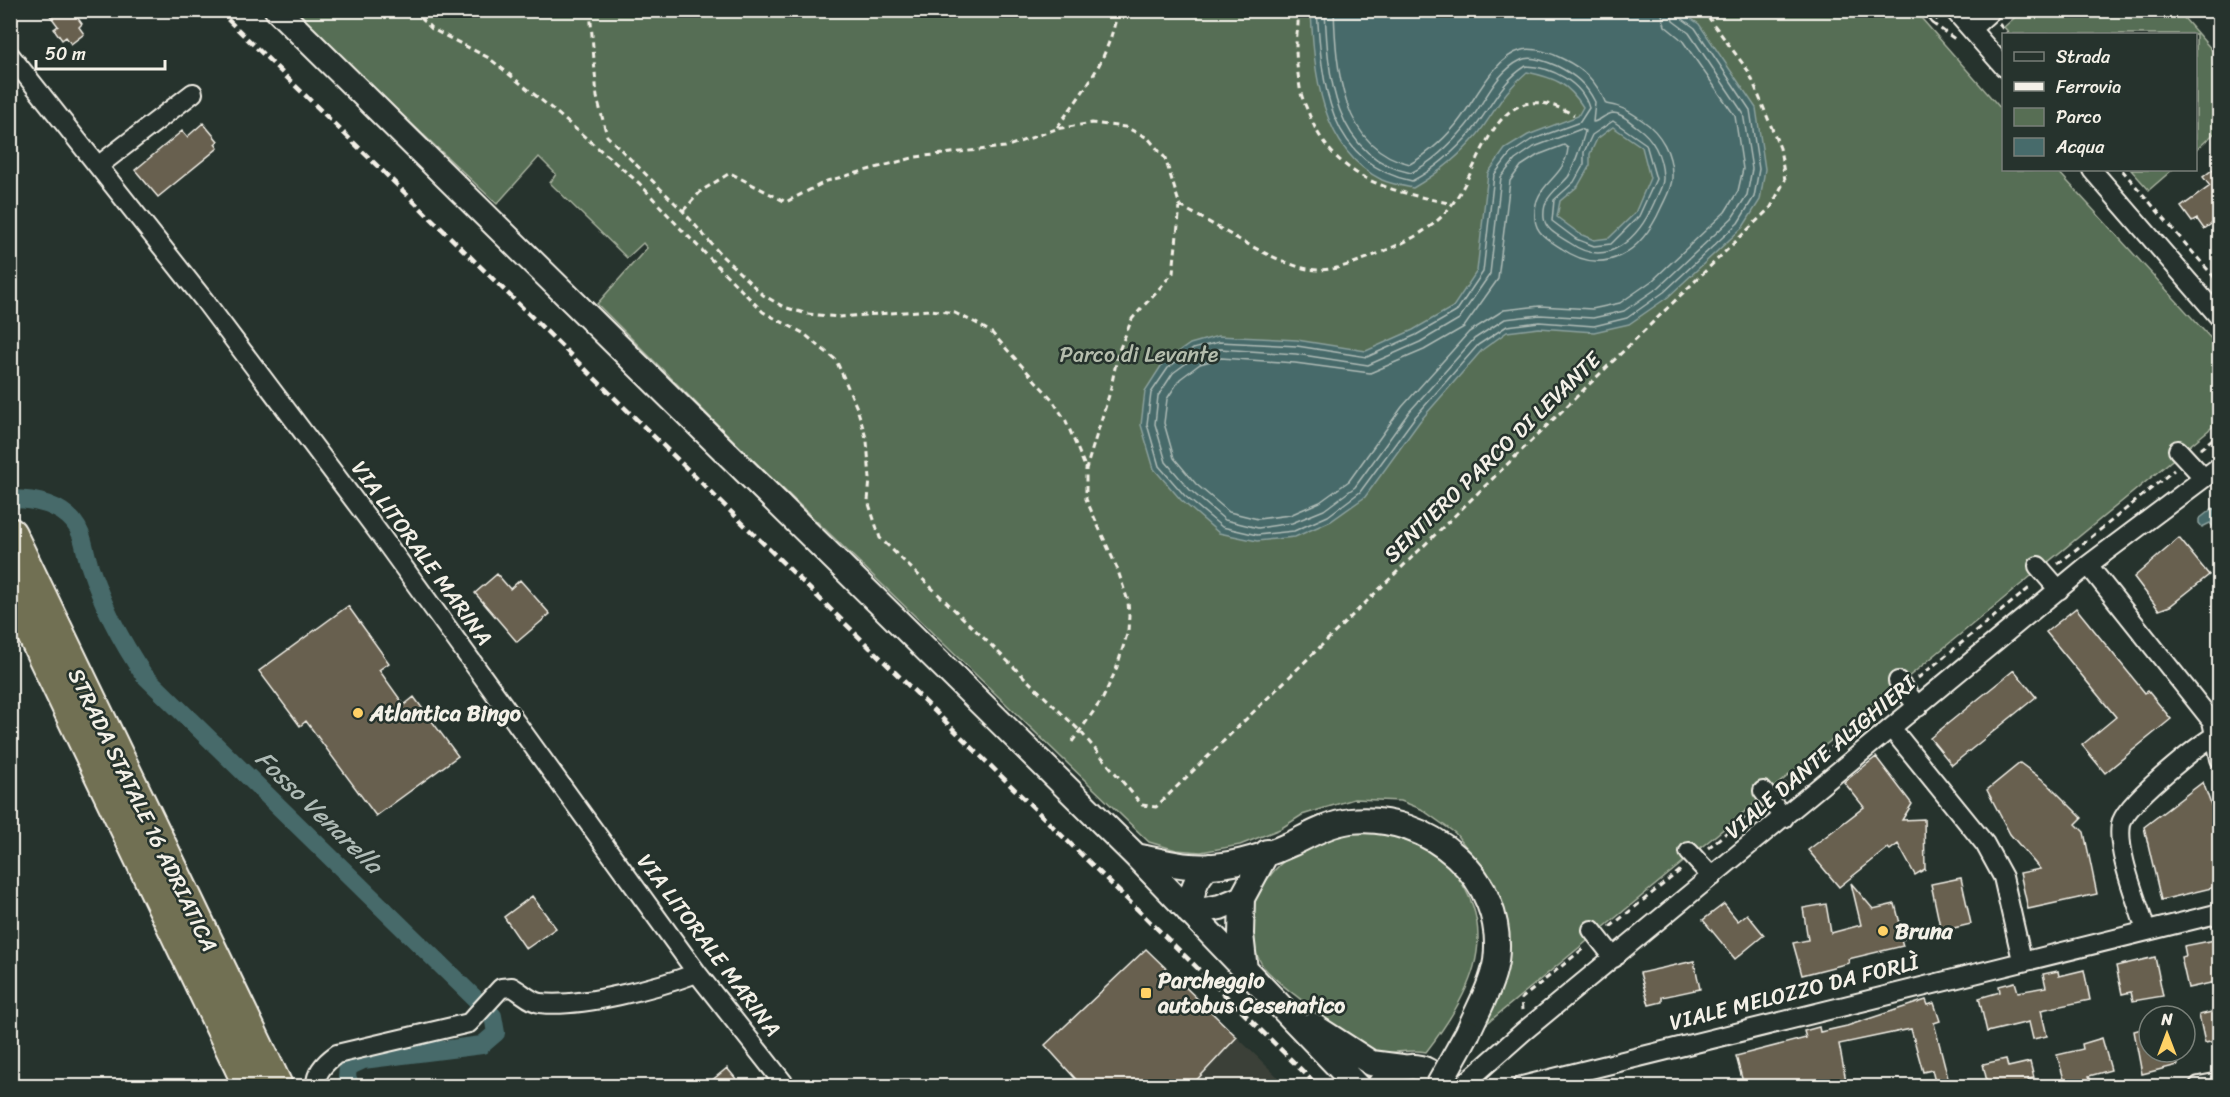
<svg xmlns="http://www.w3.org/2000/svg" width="2230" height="1097" font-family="Sriracha,sans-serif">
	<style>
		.built { fill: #3a4038 }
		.green { fill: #576e54; stroke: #a6b09e; stroke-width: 1.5 }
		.water { fill: #476b6b; stroke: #8ca19d; stroke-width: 1.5; fill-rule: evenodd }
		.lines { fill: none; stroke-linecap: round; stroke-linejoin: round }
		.shore { stroke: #afbbb6; stroke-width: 1.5 }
		.canal { stroke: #476b6b; stroke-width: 18 }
		.building { fill: #676050; stroke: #f4f1e8; stroke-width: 1.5 }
		.street-casing { stroke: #f4f1e8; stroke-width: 22 }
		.secondary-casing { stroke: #f4f1e8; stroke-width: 28 }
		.highway-casing { stroke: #f4f1e8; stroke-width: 36 }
		.path { stroke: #f4f1e8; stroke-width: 3; stroke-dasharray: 6 4.5; stroke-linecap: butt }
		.street { stroke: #26332d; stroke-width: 18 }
		.secondary { stroke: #26332d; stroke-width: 24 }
		.highway { stroke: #716f52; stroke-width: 32 }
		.rail { stroke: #f4f1e8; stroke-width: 4.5; stroke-dasharray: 9 4.5; stroke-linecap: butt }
		.secondary-bridge-casing { stroke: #f4f1e8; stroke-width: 28; stroke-linecap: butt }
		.secondary-bridge { stroke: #26332d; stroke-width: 24 }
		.poi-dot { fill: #ffd166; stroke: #26332d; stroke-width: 2 }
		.labels { text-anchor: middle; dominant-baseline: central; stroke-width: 5; stroke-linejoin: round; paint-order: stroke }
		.park-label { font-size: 22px; fill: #b5bdad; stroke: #26332d }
		.street-label { font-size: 22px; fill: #f4f1e8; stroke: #26332d }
		.poi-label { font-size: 22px; font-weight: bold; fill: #f4f1e8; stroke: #26332d; text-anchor: start }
		.water-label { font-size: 24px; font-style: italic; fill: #afbbb6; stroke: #26332d }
	</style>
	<rect width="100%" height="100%" fill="#26332d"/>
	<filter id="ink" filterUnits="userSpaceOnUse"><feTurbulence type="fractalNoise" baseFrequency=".0167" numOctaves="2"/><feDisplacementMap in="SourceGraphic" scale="12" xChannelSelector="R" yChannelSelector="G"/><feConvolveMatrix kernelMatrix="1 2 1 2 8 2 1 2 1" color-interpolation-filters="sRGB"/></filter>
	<g filter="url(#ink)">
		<path class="built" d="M1237 1037 1287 1086H1191Z"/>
		<path class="green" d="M292 11H1915L2003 111 2004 170H2057L2216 344C2223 372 2209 397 2216 424L1474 1034 1505 943 1496 885 1455 833 1421 809 1401 801 1354 799 1302 815 1280 829 1240 845 1201 852 1176 850 1149 842 747 454 597 304 647 248 643 243 627 258 550 183 556 174 539 157 497 204Z
			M2022 11H2178L2219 58V129L2196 150V34H2010L2004 27Z
			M2131 170H2172L2149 190Z
			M1380 828C1397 835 1417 840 1432 849 1441 855 1450 867 1457 876 1502 938 1467 999 1426 1052 1410 1048 1390 1055 1376 1052 1350 1045 1329 1023 1309 1006 1296 995 1269 977 1261 963 1226 904 1284 846 1339 831 1352 828 1367 829 1380 828Z"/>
		<path class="water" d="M1311 11H1680L1699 24 1756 108 1765 169 1760 200 1743 227 1668 297 1629 324 1594 332 1539 328 1507 332 1482 350 1420 421 1365 497 1331 521 1295 537 1257 541 1219 533 1181 500 1154 469 1141 425 1145 391 1163 363 1190 344 1218 336 1297 340 1366 351 1413 330 1453 307 1477 271 1488 173 1505 149 1528 135 1578 116 1583 107C1568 83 1555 78 1527 72 1502 93 1497 109 1478 134 1460 156 1437 174 1413 188 1403 186 1391 184 1382 180 1320 149 1314 72 1311 11ZM1613 127 1642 147 1650 178 1635 213 1609 238 1594 240 1580 234 1557 217 1560 201 1578 186 1590 165V154L1597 139Z
			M2213 508 2219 515V534L2210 523 2202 527 2199 523V519Z"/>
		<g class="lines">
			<path class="shore" d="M1317 10C1322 83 1327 163 1412 181 1435 169 1456 150 1473 130 1491 108 1500 82 1526 66 1551 67 1582 82 1589 108L1580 122 1531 140 1510 154 1494 175 1483 272 1456 312 1416 335 1367 357 1297 346 1219 342 1193 349 1168 368 1151 393 1147 424 1159 466 1185 496 1222 527 1257 535 1294 531 1328 516 1360 492 1415 417 1478 345 1507 326 1539 322 1594 326 1627 318 1664 292 1738 223 1754 197 1759 169 1750 110 1695 28 1680 17 1678 10
				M1325 10C1328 76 1333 157 1411 173 1432 162 1451 144 1466 126 1484 105 1494 73 1521 60 1530 55 1548 62 1557 66 1575 75 1586 84 1595 102L1593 122C1600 121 1605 114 1613 113 1622 113 1630 122 1637 127 1654 139 1662 155 1663 177 1664 186 1657 195 1654 203 1639 237 1608 270 1570 243 1561 237 1545 230 1544 218 1542 197 1556 191 1568 177 1572 172 1584 137 1585 131L1581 129 1534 147 1515 160 1501 177 1490 274 1459 319 1420 342 1368 365 1296 354 1220 349 1196 356 1173 373 1158 396 1155 424 1166 462 1190 490 1225 520 1258 528 1292 523 1324 510 1355 487 1409 412 1474 339 1505 319 1540 315 1593 318 1624 311 1659 287 1732 218 1747 195 1752 169 1743 113 1689 33 1673 21 1670 10
				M1334 10C1336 68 1341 149 1410 164 1428 154 1449 135 1461 118 1476 97 1496 56 1522 50 1534 47 1552 53 1563 59 1584 69 1597 82 1606 104 1621 106 1629 111 1642 120 1661 133 1673 154 1672 178 1672 188 1665 199 1661 208 1642 251 1605 279 1561 248 1550 241 1536 234 1535 219 1532 182 1565 181 1568 148L1564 145 1538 155 1521 166 1510 181 1498 279 1464 327 1424 350 1370 373 1295 363 1221 358 1200 364 1180 379 1167 399 1164 423 1174 458 1196 484 1229 512 1258 519 1290 515 1320 502 1349 481 1402 407 1469 332 1504 310 1540 306 1592 309 1620 303 1653 280 1725 212 1738 191 1743 169 1735 116 1682 40 1665 26 1661 10
				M1613 121 1646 144 1656 179 1639 216 1611 244 1594 246 1576 239 1552 221 1554 200 1574 182 1584 164V152L1592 135Z"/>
			<path class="canal" d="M10 499C33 499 57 503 73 521 84 534 84 549 89 564 102 604 120 640 144 675L493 1016 496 1033 482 1045 363 1060 348 1067 347 1077 351 1086"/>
		</g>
		<path class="building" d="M46 10H72L82 24 79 27 84 34 71 44 66 37 62 40 54 29 58 26Z
			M203 123 218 141 215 144 218 148 158 197 135 170 182 131 187 137Z
			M2220 164V218L2204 229 2197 219 2192 222 2181 207 2210 186 2203 177Z
			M2179 538 2209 575 2170 606 2159 610 2134 577Z
			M497 574 510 589 520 580 550 614 517 642 475 593Z
			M348 606 389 663 379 670 404 705 414 697 458 756 376 816 306 721 300 726 259 671Z
			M2076 608 2145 693 2148 691 2171 719 2105 773 2082 745 2116 717 2046 632Z
			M2014 670 2036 697 1952 765 1930 738Z
			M1876 757 1912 804 1902 820 1924 819 1925 869 1915 875 1898 844 1890 850 1888 848 1839 887 1808 850 1864 807 1844 782Z
			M2020 763 2047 783 2082 818 2076 824 2084 832 2097 894 2028 909 2020 873 2040 869 2010 834 1987 790Z
			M2203 782 2220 830V886L2161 900 2144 827Z
			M1961 878 1971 924 1941 931 1931 884Z
			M1851 883 1873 909 1895 904 1904 939H1901L1903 946 1848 959 1849 963 1802 975 1793 943 1808 940 1803 908 1826 904 1831 933 1861 925Z
			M532 896 556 928 526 949 504 917Z
			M1724 904 1738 921 1747 914 1764 935 1735 959 1703 920Z
			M2220 939V981L2188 988 2181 957 2186 956 2184 946Z
			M1146 949 1237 1037 1191 1086H1082L1045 1045Z
			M2155 957 2163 996 2133 1001 2131 992 2122 994 2116 966Z
			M1694 961 1700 989 1662 997V1002L1649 1005 1640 973Z
			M2084 970 2090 1000 2041 1010 2047 1036 2033 1039 2029 1022 1987 1032 1979 998 2000 992 1999 986 2015 982 2018 992 2046 987 2043 974 2058 971 2059 976Z
			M1926 1000 1928 1005 1934 1003 1940 1021 1934 1023 1950 1086H1936L1932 1070 1923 1072 1911 1029 1839 1044 1847 1086H1822L1820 1079 1791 1086H1744L1736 1056 1806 1038 1804 1031 1819 1027 1820 1032 1847 1026Z
			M2220 1010V1040L2205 1043 2199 1015Z
			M2149 1027V1052H2176L2178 1065 2142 1074 2134 1031Z
			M2102 1038 2111 1070 2089 1076 2091 1081 2066 1086 2057 1055 2083 1049 2082 1044Z
			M2006 1059 2008 1067 2030 1062 2034 1078 2028 1079 2030 1086H1988L1983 1064Z
			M727 1068 742 1086H705Z"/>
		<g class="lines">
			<defs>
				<path id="street" d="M1954 10 2004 67
					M1971 29 1992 10
					M10 55 204 300 381 536 697 973 786 1086
					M98 166 193 93
					M2092 170 2220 318
					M2178 450 2204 478
					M2088 565 2212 721 2220 759
					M2038 566 2059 590
					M1898 681 1918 707
					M1892 729 1985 844 2003 877 2022 960
					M1763 791 1784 818
					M1689 852 1712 877
					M1592 930 1614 958
					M2146 931C2138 902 2116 853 2121 824 2124 804 2195 748 2214 736
					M316 1086C315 1072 327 1061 337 1054L469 1023 501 988 512 987C520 991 531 1002 540 1003 580 1008 659 987 697 973
					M1458 1086 1470 1079 1523 1032 2088 565 2220 466
					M1522 1086 2220 913
					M2199 1086 2220 1082"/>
				<path id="secondary" d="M277 10 1136 856 1357 1086
					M1136 856C1154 859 1172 865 1190 866 1223 869 1261 858 1291 844 1310 835 1328 824 1350 821 1428 812 1507 878 1496 961 1492 986 1478 1009 1468 1032
					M1190 913 1220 907 1242 898
					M1190 913C1192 893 1193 879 1209 866
					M1245 970 1241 934 1242 898 1267 852
					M1312 1025 1371 1063 1402 1067
					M1379 1086C1394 1062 1428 1059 1442 1086"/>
				<path id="highway" d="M10 534 276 1086
					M10 585 250 1086"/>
			</defs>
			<use href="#street" class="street-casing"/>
			<use href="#secondary" class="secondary-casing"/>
			<use href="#highway" class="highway-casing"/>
			<path class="path" d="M413 10 432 29 489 58 551 108 639 183 679 227 763 312 803 333 836 360 857 408 867 441 870 479 868 501 880 538 1080 731 1142 805 1156 807 1771 207 1785 180 1780 148 1749 72 1703 10
				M590 10 597 97 607 136 683 211 721 255 763 295 784 307 807 314 839 317 930 310 955 313 976 323 992 333 1051 398 1066 421 1086 469
				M1189 10 1193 16
				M1297 10C1300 23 1296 34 1296 47 1296 60 1298 75 1300 88 1301 97 1306 106 1309 114 1335 180 1390 191 1453 204
				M1922 10 1932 23 1940 16
				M1932 23 1955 39
				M1999 24 2007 34
				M2122 170 2220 284
				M1180 206C1218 226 1263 257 1303 268 1326 274 1349 265 1370 257 1401 244 1433 232 1453 203 1487 156 1496 71 1574 115
				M683 211 701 191 730 173 786 202 827 181 916 157 1005 147 1056 129
				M2220 399V413
				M2200 449 2220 433
				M2058 564 2174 470
				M1918 678 2032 586
				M1072 742 1103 698 1116 670 1128 631 1129 616 1128 601 1117 568 1086 499V469L1110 392 1118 353 1132 319 1173 273 1180 206 1165 158 1148 138 1125 127 1092 123 1056 129C1086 87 1107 63 1118 10
				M1782 787 1892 699
				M1708 848 1756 808
				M1610 927 1682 869
				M1522 1010 1521 999 1584 948
				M167 1086 193 1082 197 1086"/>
			<use href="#street" class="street"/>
			<use href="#secondary" class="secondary"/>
			<use href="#highway" class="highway"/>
			<path class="rail" d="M218 10 1318 1086"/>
			<defs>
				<path id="secondary-bridge" d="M1438 1086 1468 1032"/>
			</defs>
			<use href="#secondary-bridge" class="secondary-bridge-casing"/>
			<use href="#secondary-bridge" class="secondary-bridge"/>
		</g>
	</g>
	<g class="poi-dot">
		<circle cx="358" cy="713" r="6"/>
		<circle cx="1883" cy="931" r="6"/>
		<rect x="1140" y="987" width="12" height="12" rx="3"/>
	</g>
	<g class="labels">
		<g class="park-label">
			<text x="1139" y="354">Parco di Levante</text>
		</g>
		<g class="street-label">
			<text transform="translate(1492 457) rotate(-44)">SENTIERO PARCO DI LEVANTE</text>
			<text transform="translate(422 553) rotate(54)">VIA LITORALE MARINA</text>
			<text transform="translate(1820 757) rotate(-40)">VIALE DANTE ALIGHIERI</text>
			<text transform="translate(143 810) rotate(64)">STRADA STATALE 16 ADRIATICA</text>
			<text transform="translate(709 945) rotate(53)">VIA LITORALE MARINA</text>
			<text transform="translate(1794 992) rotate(-14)">VIALE MELOZZO DA FORLÌ</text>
		</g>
		<g class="poi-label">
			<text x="370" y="713">Atlantica Bingo</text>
			<text x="1895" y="931">Bruna</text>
			<text x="1158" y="980">Parcheggio<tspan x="1158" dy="25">autobus Cesenatico</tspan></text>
		</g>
		<g class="water-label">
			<text transform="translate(319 812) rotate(44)">Fosso Venarella</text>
		</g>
	</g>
	<rect width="2230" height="1097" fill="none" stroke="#26332d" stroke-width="36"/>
	<rect x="18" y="18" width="2194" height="1061" fill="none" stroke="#f4f1e8" stroke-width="2" filter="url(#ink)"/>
	<rect x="2002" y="33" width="195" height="138" fill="#26332d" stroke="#787f78" stroke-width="1.5"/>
	<rect x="2014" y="52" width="30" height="9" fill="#26332d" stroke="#787f78" stroke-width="1.5"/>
	<text x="2056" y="63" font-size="18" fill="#f4f1e8">Strada</text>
	<rect x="2014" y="82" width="30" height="9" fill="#f4f1e8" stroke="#787f78" stroke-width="1.5"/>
	<text x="2056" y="93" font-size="18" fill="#f4f1e8">Ferrovia</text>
	<rect x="2014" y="108" width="30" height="18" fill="#576e54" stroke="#787f78" stroke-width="1.5"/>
	<text x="2056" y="123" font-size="18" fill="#f4f1e8">Parco</text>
	<rect x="2014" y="138" width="30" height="18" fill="#476b6b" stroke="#787f78" stroke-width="1.5"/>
	<text x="2056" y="153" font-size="18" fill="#f4f1e8">Acqua</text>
	<g transform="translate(2167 1034)"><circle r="28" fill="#26332d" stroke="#787f78" stroke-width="1.5"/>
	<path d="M0-4.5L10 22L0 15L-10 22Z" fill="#ffd166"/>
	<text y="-9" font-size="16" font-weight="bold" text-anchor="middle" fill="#f4f1e8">N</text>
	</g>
	<path d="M36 60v9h129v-9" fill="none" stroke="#f4f1e8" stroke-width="3"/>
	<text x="45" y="60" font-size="18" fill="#f4f1e8" stroke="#26332d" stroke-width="4.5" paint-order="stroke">50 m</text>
</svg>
